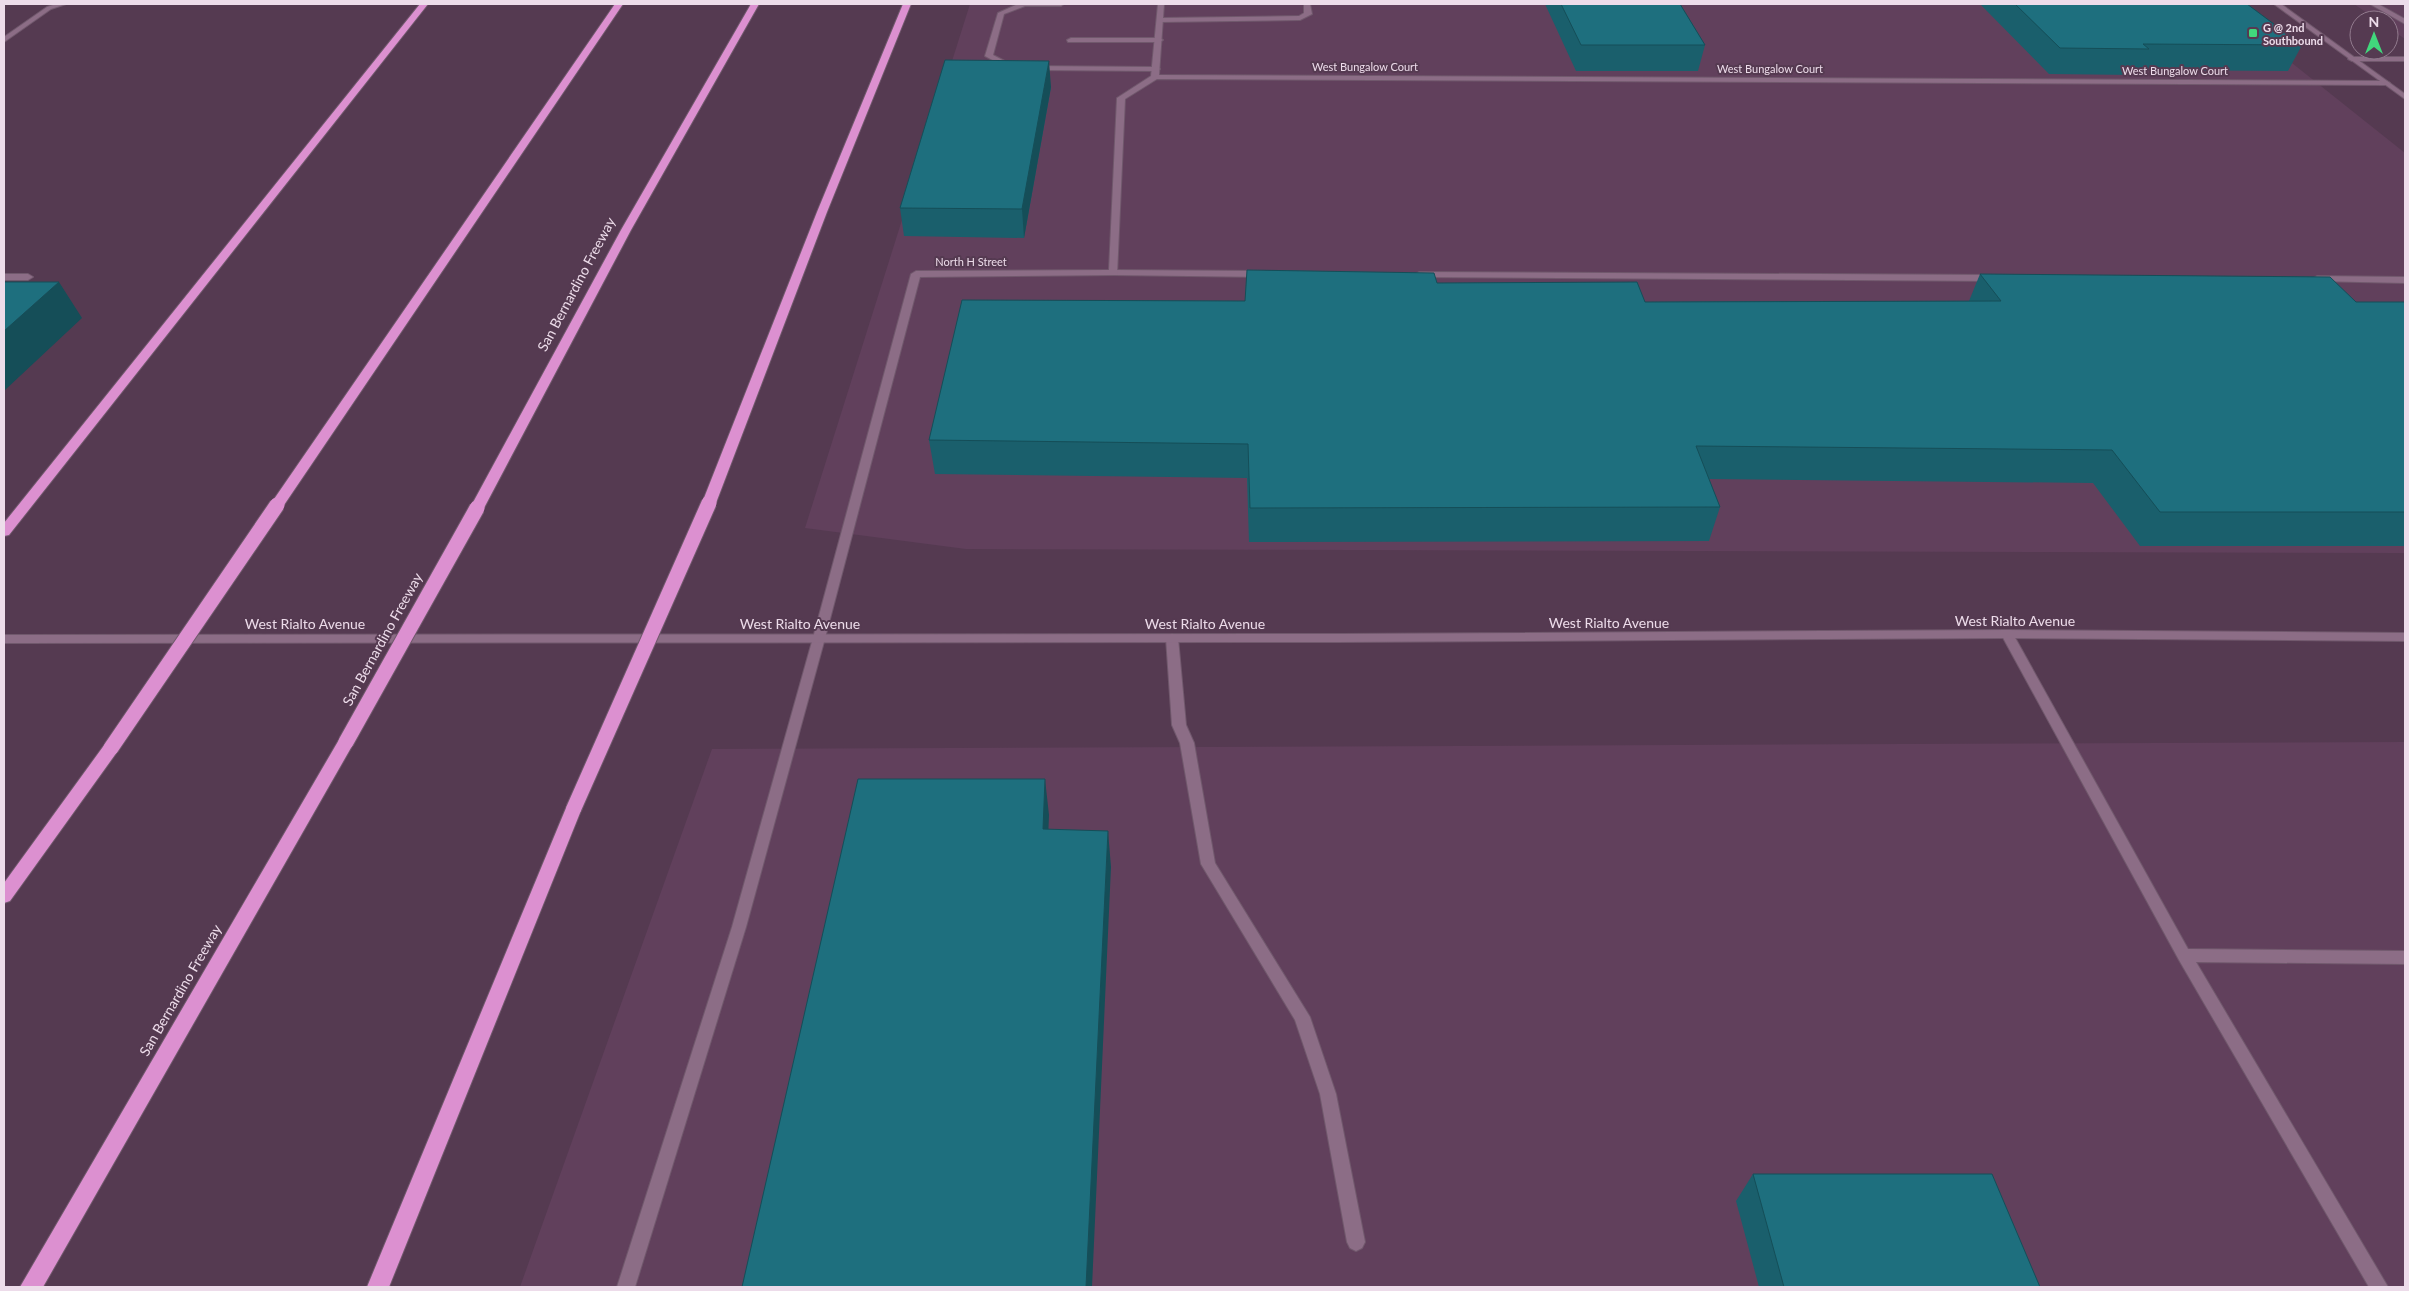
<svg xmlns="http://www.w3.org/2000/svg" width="2409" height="1291" font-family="Lato,sans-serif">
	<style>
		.built { fill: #61405c }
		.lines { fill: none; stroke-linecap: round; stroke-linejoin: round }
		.lane-casing { stroke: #70586c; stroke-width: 2 }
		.street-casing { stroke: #70586c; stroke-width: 2 }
		.secondary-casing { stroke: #70586c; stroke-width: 2 }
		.highway-casing { stroke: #70586c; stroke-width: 2 }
		.lane { fill: #8c6d86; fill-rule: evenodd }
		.street { fill: #8c6d86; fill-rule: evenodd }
		.secondary { fill: #8c6d86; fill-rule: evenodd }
		.highway { fill: #dc90d0; fill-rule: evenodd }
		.highway-bridge-casing { stroke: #70586c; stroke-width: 17; stroke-linecap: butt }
		.highway-bridge { stroke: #dc90d0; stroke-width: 15 }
		.wall { fill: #1a5f6c }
		.shaded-wall { fill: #154e58 }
		.building { fill: #1e6f7e; stroke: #154e58 }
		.poi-dot { fill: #41d77c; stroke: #553a51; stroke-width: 2 }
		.labels { text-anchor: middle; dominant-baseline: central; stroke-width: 4; stroke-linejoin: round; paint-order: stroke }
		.far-poi-label { font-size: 11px; font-weight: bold; fill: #eddcea; stroke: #553a51; text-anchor: start }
		.far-street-label { font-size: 11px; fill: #eddcea; stroke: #553a51 }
		.street-label { font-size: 14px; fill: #eddcea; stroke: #553a51 }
	</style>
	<rect width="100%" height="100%" fill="#553a51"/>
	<path class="built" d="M970 4H2218L2405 153V553L966 549 805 528Z
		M2354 4H2405V39L2389 28V20H2377Z
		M2405 742V1287H520L712 749Z"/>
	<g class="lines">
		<defs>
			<path id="lane" d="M1018 4H1064L1061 6H1025L1004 14 993 55 1014 66V70H1011L985 56 998 13Z
				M1304 4H1310L1312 14 1300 20 1161 22 1157 20 1161 18 1299 16 1304 13Z
				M2370 4H2378L2405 19V24Z
				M1071 38H1159L1163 40 1159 42H1068L1067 40Z
				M2349 57H2405V61H2352L2348 59Z
				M1031 66 1156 67 1160 69 1156 71 1034 70H1031Z
				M1114 270 1264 271 1269 274 1264 277 1111 275V271Z
				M1419 272 1994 275 1999 278 1994 281 1416 277 1414 275Z
				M4 274H28L33 277 28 280H4Z
				M2317 276 2405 277V283L2314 281 2312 279Z
				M2007 630 2013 634 2188 949 2405 951V964L2196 962 2388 1287H2369L2179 960 2001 634Z
				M819 634 825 638 746 927 635 1287H617L732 927 813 638Z
				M1172 634 1178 638 1186 725 1194 743 1215 863 1310 1017 1336 1094 1365 1242 1362 1248 1356 1251 1350 1248 1347 1242 1320 1094 1295 1020 1201 864 1180 743 1172 725 1166 638Z"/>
			<path id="street" d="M56 4H66L51 9 4 42V37L47 7Z
				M1158 4H1164L1159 75 2386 81 2390 83 2386 85 1157 79 1125 99 1117 275 920 277 825 638 823 641H815L813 638 911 274 916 271 1109 270 1117 98 1151 76Z"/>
			<path id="secondary" d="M2274 4H2281L2405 94V99Z
				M2007 630 2405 633V641L2007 638 1340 642 4 643V635L1340 634Z"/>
			<path id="highway" d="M420 4H428L9 535 4 536V523Z
				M615 4H623L282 508H272L270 505 272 502Z
				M751 4H759L631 230 484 508 482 511H472L470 508 621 230Z
				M903 4H911L827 212 716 503 709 507 704 506 702 503 817 212Z
				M346 736 352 738 354 742 352 746 43 1287H20L340 738Z
				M111 742 117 744 119 748 117 752 10 901 4 903V883L105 744Z
				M574 801 580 803 582 808 389 1287H367L566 808 568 803Z"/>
		</defs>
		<use href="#lane" class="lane-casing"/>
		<use href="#street" class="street-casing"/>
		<use href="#secondary" class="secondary-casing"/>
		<use href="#highway" class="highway-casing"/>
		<use href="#lane" class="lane"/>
		<use href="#street" class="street"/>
		<use href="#secondary" class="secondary"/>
		<use href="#highway" class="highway"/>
		<defs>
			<path id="highway-bridge" d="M346 742 477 508
				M111 748 277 505
				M574 808 709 503"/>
		</defs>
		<use href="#highway-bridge" class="highway-bridge-casing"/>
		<use href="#highway-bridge" class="highway-bridge"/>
	</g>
	<path class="wall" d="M1545 4H1680L1705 45 1698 71H1576Z
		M1980 4H2247L2302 45 2288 71 2139 70 2136 75 2049 74Z
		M1051 87 1024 238 904 236 900 208Z
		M1980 274 2356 302H2405V546H2140L2093 483 1709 479 1720 507 1709 541 1249 542 1247 478 935 474 929 440 1245 301 1437 283 1645 302 1969 301Z
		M1753 1174 2040 1287H1759L1736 1201Z"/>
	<path class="shaded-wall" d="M1049 61 1051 87 1024 238 1022 209Z
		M59 282 82 318 4 391V331Z
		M1045 779 1049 815 1047 865 1043 829Z
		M1108 831 1111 867 1092 1287H1086Z"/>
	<path class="building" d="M1561 4H1680L1705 45H1581Z
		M2015 4H2247L2302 45 2143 44 2149 49 2060 48Z
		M945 60 1049 61 1022 209 900 208Z
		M1247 270 1434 273 1437 283 1637 282 1645 302 2001 301 1980 274 2330 277 2356 302H2405V512H2160L2112 450 1696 446 1720 507 1250 508 1248 444 929 440 962 300 1245 301Z
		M4 282H59L4 331Z
		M858 779H1045L1043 829 1108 831 1086 1287H742Z
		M1753 1174H1992L2040 1287H1784Z"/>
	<rect class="poi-dot" x="2248" y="28" width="10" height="10" rx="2.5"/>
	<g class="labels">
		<g class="far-poi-label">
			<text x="2263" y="27">G @ 2nd<tspan x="2263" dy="13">Southbound</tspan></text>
		</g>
		<g class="far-street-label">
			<text x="1365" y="66">West Bungalow Court</text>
			<text x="1770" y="68">West Bungalow Court</text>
			<text x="2175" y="70">West Bungalow Court</text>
			<text x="971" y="261">North H Street</text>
		</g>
		<g class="street-label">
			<text transform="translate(576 284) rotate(-62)">San Bernardino Freeway</text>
			<text x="2015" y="620">West Rialto Avenue</text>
			<text x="1609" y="622">West Rialto Avenue</text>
			<text x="305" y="623">West Rialto Avenue</text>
			<text x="800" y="623">West Rialto Avenue</text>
			<text x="1205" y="623">West Rialto Avenue</text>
			<text transform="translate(382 639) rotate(-61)">San Bernardino Freeway</text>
			<text transform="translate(180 990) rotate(-60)">San Bernardino Freeway</text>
		</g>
	</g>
	<rect width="2409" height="1291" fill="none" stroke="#eddcea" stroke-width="10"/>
	<g transform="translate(2374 35)"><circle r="24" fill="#553a51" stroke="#927b8e"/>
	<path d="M0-4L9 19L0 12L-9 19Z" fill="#41d77c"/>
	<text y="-8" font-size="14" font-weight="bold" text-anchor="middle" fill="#eddcea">N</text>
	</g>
</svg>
